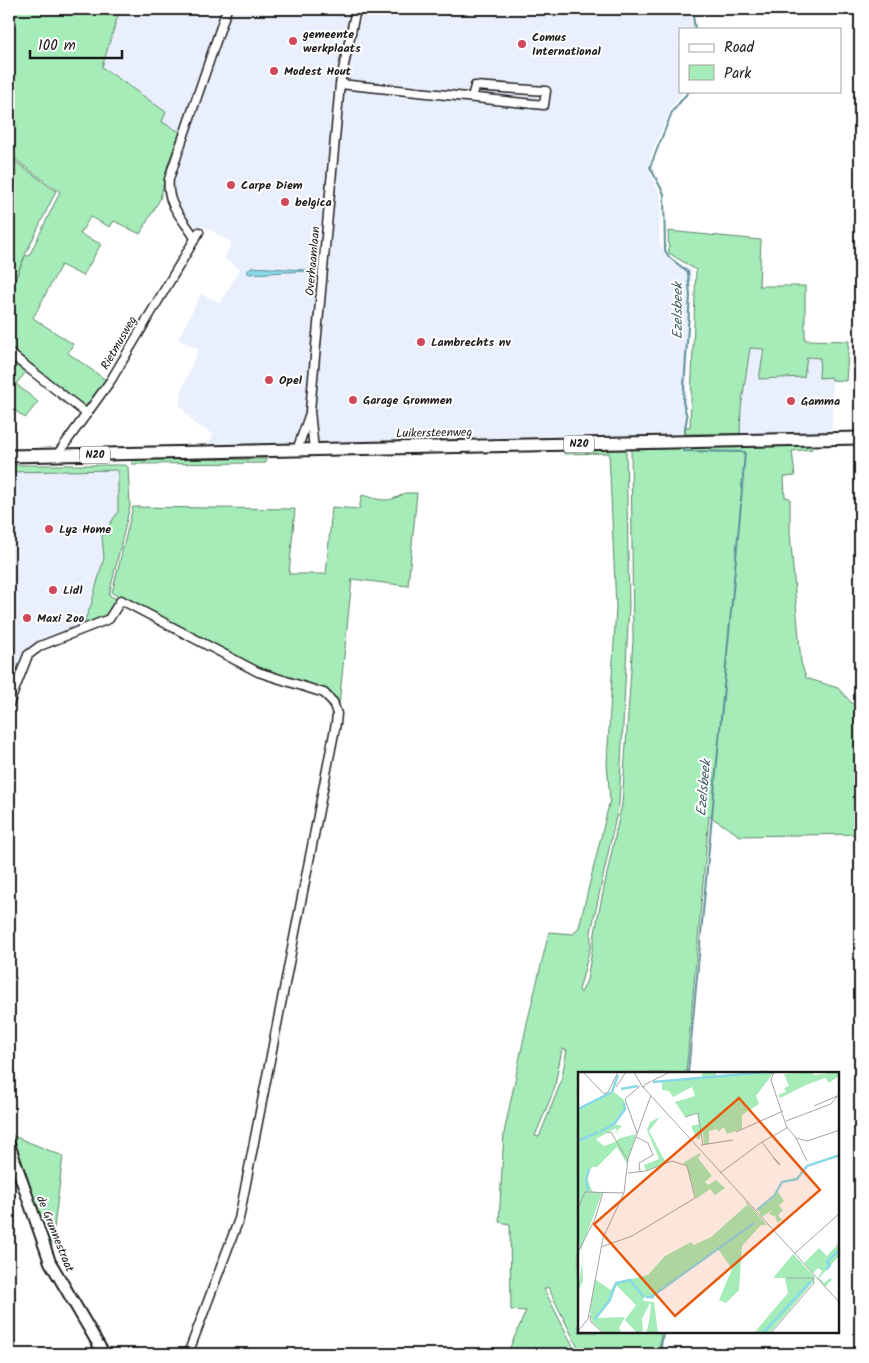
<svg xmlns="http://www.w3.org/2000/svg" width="869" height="1363" font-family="Kalam,sans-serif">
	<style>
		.built { fill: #e9effd }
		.green { fill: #a5ecb9; stroke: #60846a; fill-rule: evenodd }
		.water { fill: #89d8e7; stroke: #5d8d96 }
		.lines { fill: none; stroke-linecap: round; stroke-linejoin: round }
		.stream { stroke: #5d8d96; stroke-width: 2 }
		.street-casing { stroke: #1c1c1c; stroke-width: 11 }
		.secondary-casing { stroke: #1c1c1c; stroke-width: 14 }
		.primary-casing { stroke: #1c1c1c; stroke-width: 15 }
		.street { stroke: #fff; stroke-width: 8 }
		.secondary { stroke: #fff; stroke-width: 10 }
		.primary { stroke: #fff; stroke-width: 11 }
		.poi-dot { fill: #d1495b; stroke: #fff; stroke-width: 2 }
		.labels { text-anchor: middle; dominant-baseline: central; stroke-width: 4; stroke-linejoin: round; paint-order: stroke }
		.shield { fill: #fff; stroke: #606060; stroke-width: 1 }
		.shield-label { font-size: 11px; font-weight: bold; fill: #1c1c1c }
		.poi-label { font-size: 12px; font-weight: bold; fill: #1c1c1c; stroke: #fff; text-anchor: start }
		.street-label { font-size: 12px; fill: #1c1c1c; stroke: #fff }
		.water-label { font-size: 14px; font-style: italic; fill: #425e63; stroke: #fff }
		.inset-river { fill: none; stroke: #89d8e7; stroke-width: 2.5 }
		.inset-road { fill: none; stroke: #a4a4a4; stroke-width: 1 }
		.view { fill: #e8590c; fill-opacity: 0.15; stroke: #e8590c; stroke-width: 2.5 }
		.inset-edge { fill: none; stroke: #1c1c1c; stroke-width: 2.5 }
	</style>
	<rect width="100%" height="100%" fill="#fff"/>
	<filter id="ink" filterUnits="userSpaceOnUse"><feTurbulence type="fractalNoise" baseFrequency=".02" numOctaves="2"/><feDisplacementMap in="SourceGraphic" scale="10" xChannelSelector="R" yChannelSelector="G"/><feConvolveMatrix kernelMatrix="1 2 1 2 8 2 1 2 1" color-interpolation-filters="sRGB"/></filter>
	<g filter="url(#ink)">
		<path class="built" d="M120 9H689L694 29H680V91H684L672 106 651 155 649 170 661 198 659 243 669 258 692 270 685 434 209 444 213 434 195 424 180 406V395L198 349 178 339 201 294 220 303 240 269 224 258 232 243 202 225 198 229 176 205 170 191 189 136 162 122 166 111 102 67Z
			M750 348 764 349 759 379 806 357 820 358 832 380V434H740L741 408Z
			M119 470 118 512 102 536 104 558 91 605 82 627 33 649 9 699V472Z"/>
		<path class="green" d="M9 9H120L102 67 166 112 162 122 180 132 168 164 160 199 140 234 114 221 110 227 90 217 80 234 101 244 83 276 61 265 33 318 73 344 68 353 106 380 86 408 9 346V294L25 256 9 292V157L56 191 25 255 29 256 60 192 9 155Z
			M668 231 761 240 759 286H805V340L849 341 846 381 832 380 831 377 819 378 820 358 807 357 804 377 759 379 764 349 750 348 741 408 740 434H685V427H690L696 270 669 253Z
			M9 360 26 372 16 384 38 402 25 418 9 406Z
			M813 443 812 449 792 451 795 476 784 477 785 497 790 498V532L801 662 806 678 838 688 860 712V834L740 836 709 816 686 1073H579V1332H661L659 1354H581L548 1287 544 1289 577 1354H507L526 1311 511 1310 510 1224 499 1222 504 1133 527 1023 549 932 573 934 579 927 610 800 607 763 616 607 609 453 564 454 565 448H626L629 606 619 803 591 932V945L579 990 581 993 587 980 598 916 622 804 633 640 631 448ZM562 1049 567 1050 561 1082 539 1137 535 1136 554 1090Z
			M266 459V463L132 464V460Z
			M9 465H125L128 467 130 506 109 595 118 600 108 617 82 627 91 605 104 558 102 536 118 512V470L9 472Z
			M405 493H417L408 586 352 579 339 705 332 697 258 670 112 593 133 507 295 509 289 574H326L332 507 359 509 362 495C381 500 387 504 405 493Z
			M11 1135 63 1156 51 1252Z"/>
		<path class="water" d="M251 267 306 270 307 271 249 274 247 272Z"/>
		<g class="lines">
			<path class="stream" d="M692 9 695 29
				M684 435 687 417 683 402 690 296 688 272 669 257 665 250 664 194 650 167 672 112 689 91
				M683 449V451L745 452 741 501
				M688 1073 741 504
				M660 1354 663 1332"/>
			<defs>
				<path id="street" d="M340 84 544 105 546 91 475 86 472 97
					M170 176 227 9
					M169 179C166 205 182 217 195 238
					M9 353 87 414
					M297 450 310 413
					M314 450 310 411 340 84 356 9
					M57 455 111 380 199 232
					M9 704 28 655 40 646 109 619 121 600 258 672 324 693 333 702 337 714 336 723 239 1219 188 1354"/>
				<path id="secondary" d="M9 1144 50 1262 104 1354"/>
				<path id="primary" d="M9 456 860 438"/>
			</defs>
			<use href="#street" class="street-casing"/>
			<use href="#secondary" class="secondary-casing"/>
			<use href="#primary" class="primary-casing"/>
			<use href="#street" class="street"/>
			<use href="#secondary" class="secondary"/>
			<use href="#primary" class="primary"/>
		</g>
	</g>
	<g class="poi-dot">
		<circle cx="293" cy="41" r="5"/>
		<circle cx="522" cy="44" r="5"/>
		<circle cx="274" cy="71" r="5"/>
		<circle cx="231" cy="185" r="5"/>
		<circle cx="285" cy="202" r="5"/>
		<circle cx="421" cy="342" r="5"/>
		<circle cx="269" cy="380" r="5"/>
		<circle cx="353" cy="400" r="5"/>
		<circle cx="791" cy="401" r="5"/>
		<circle cx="49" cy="529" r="5"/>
		<circle cx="53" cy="590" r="5"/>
		<circle cx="27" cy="618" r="5"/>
	</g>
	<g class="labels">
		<g class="shield">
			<rect x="564" y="435.5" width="30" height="17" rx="4"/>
			<rect x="80" y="446.5" width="30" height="17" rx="4"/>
		</g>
		<g class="shield-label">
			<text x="579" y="444">N20</text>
			<text x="95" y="455">N20</text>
		</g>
		<g class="poi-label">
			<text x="303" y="34">gemeente<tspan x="303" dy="14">werkplaats</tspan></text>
			<text x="532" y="37">Comus<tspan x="532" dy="14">International</tspan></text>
			<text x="284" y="71">Modest Hout</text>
			<text x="241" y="185">Carpe Diem</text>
			<text x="295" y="202">belgica</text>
			<text x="431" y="342">Lambrechts nv</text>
			<text x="279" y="380">Opel</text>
			<text x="363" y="400">Garage Grommen</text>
			<text x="801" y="401">Gamma</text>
			<text x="59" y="529">Lyz Home</text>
			<text x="63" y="590">Lidl</text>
			<text x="37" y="618">Maxi Zoo</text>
		</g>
		<g class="street-label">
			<text transform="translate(313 261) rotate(-85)">Overhaamlaan</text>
			<text transform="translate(119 343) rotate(-60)">Rietmusweg</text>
			<text transform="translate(434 433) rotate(-1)">Luikersteenweg</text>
			<text transform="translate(55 1234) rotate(68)">de Grunnestraat</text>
		</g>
		<g class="water-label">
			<text transform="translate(678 311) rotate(-90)">Ezelsbeek</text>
			<text transform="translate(704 788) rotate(-85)">Ezelsbeek</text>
		</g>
	</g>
	<g transform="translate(578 1072)">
		<rect width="261" height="261" fill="#fff"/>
		<path d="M124 0H138V4L196 0 178 24 181 32 164 43V57L149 62 146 55 140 60 139 57 131 59V72H126L124 56 122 67H119L113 54 121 52 119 41 107 45 97 30 117 24 114 15 95 25 91 19 84 18V10L124 5ZM234 0 236 3 261 0V4L251 11 247 6 228 13 202 26 200 23 208 20 206 16 211 14 206 2ZM36 20 46 28 48 38 36 52 44 54 39 59 42 66 58 62 49 92 39 75 19 95H14L9 105 14 119 24 121 4 175 5 209 0 219 4 191V178L0 172V37ZM38 56 39 59 34 61 39 60 42 66 37 70 26 74 18 67ZM82 45 71 59 88 91 68 99 66 93 81 87 69 58 72 50ZM90 45 123 82 120 86 134 104 127 110 130 113 138 108 147 116 137 123 132 117 118 127 109 94 105 91 122 81ZM199 118 206 129 201 133 205 138 200 143 204 148 199 151 198 145 191 142 194 138 184 145 180 138 197 125ZM166 127 189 153H183L164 174 161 218 148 231 141 228 154 197 140 177 77 222 76 227 66 225 65 229 76 230 80 261H68L71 250 73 233 72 231 64 247 65 259 55 261 58 260 47 248 58 233 38 213 33 229 19 246 47 245 41 256 44 261H26L14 250 12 238 17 207 33 218 37 211 70 203 87 184 113 170 116 173 133 165 169 133ZM261 171V184L241 206 246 211 252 206 254 208 247 215 240 206 244 199 240 196 235 201 226 191 241 176 249 184ZM215 182 236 204V209L192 261H176L210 221 207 206H195Z" fill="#a5ecb9" fill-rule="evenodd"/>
		<path class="inset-river" d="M75 10 188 0M43 17 60 14M0 37 34 20 40 3M22 60 37 51 47 37 46 31M0 69 20 60M10 119 8 109 11 97M179 138 196 124 204 110 219 107 229 94 262 83M248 198 252 193 249 190 262 177M68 225H73L176 151M17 247 31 229 38 211 52 208 66 225M185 261 233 209"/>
		<path class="inset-road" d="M5 0 26 22 30 20 40 0M56 0 64 14M66 13 92 0M38 15 48 0M67 15 64 14 262 231M236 34 259 24M107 45 120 41 125 73M208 49 253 32 262 21M209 55 218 66 229 69 262 58M158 60 205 39M29 61 33 60 50 89M59 61 47 27 62 14M58 65 70 71 75 83 61 91 62 100M218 66 229 89M184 70 195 85 201 93 202 92 195 85M123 73 155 68M142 101 184 70 209 56 193 8 196 0M0 137 7 120 46 121M23 175 54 164 117 126 109 94 94 89 68 99 50 101M0 180 17 147 25 120M216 182 262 141M209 206H237M12 243 13 250 25 261M0 259 10 247 25 166 46 121 50 87 73 23M193 261 236 211 235 206"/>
		<path class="view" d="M161 26 242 118 97 244 16 152Z"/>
		<rect width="261" height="261" class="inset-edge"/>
	</g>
	<rect width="869" height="1363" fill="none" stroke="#fff" stroke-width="30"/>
	<rect x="15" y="15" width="839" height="1333" fill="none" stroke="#1c1c1c" stroke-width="2" filter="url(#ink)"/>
	<rect x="679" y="28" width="162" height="65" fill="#ffffff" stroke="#a4a4a4"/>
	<rect x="689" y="44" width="25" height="8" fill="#ffffff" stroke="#a4a4a4"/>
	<text x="724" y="52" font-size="15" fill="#1c1c1c">Road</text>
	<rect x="689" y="65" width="25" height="15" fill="#a5ecb9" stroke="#a4a4a4"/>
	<text x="724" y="78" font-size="15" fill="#1c1c1c">Park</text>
	<path d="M30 50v8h92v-8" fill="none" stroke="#1c1c1c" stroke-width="2.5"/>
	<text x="38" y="50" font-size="15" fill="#1c1c1c" stroke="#ffffff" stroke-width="4" paint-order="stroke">100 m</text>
</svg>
